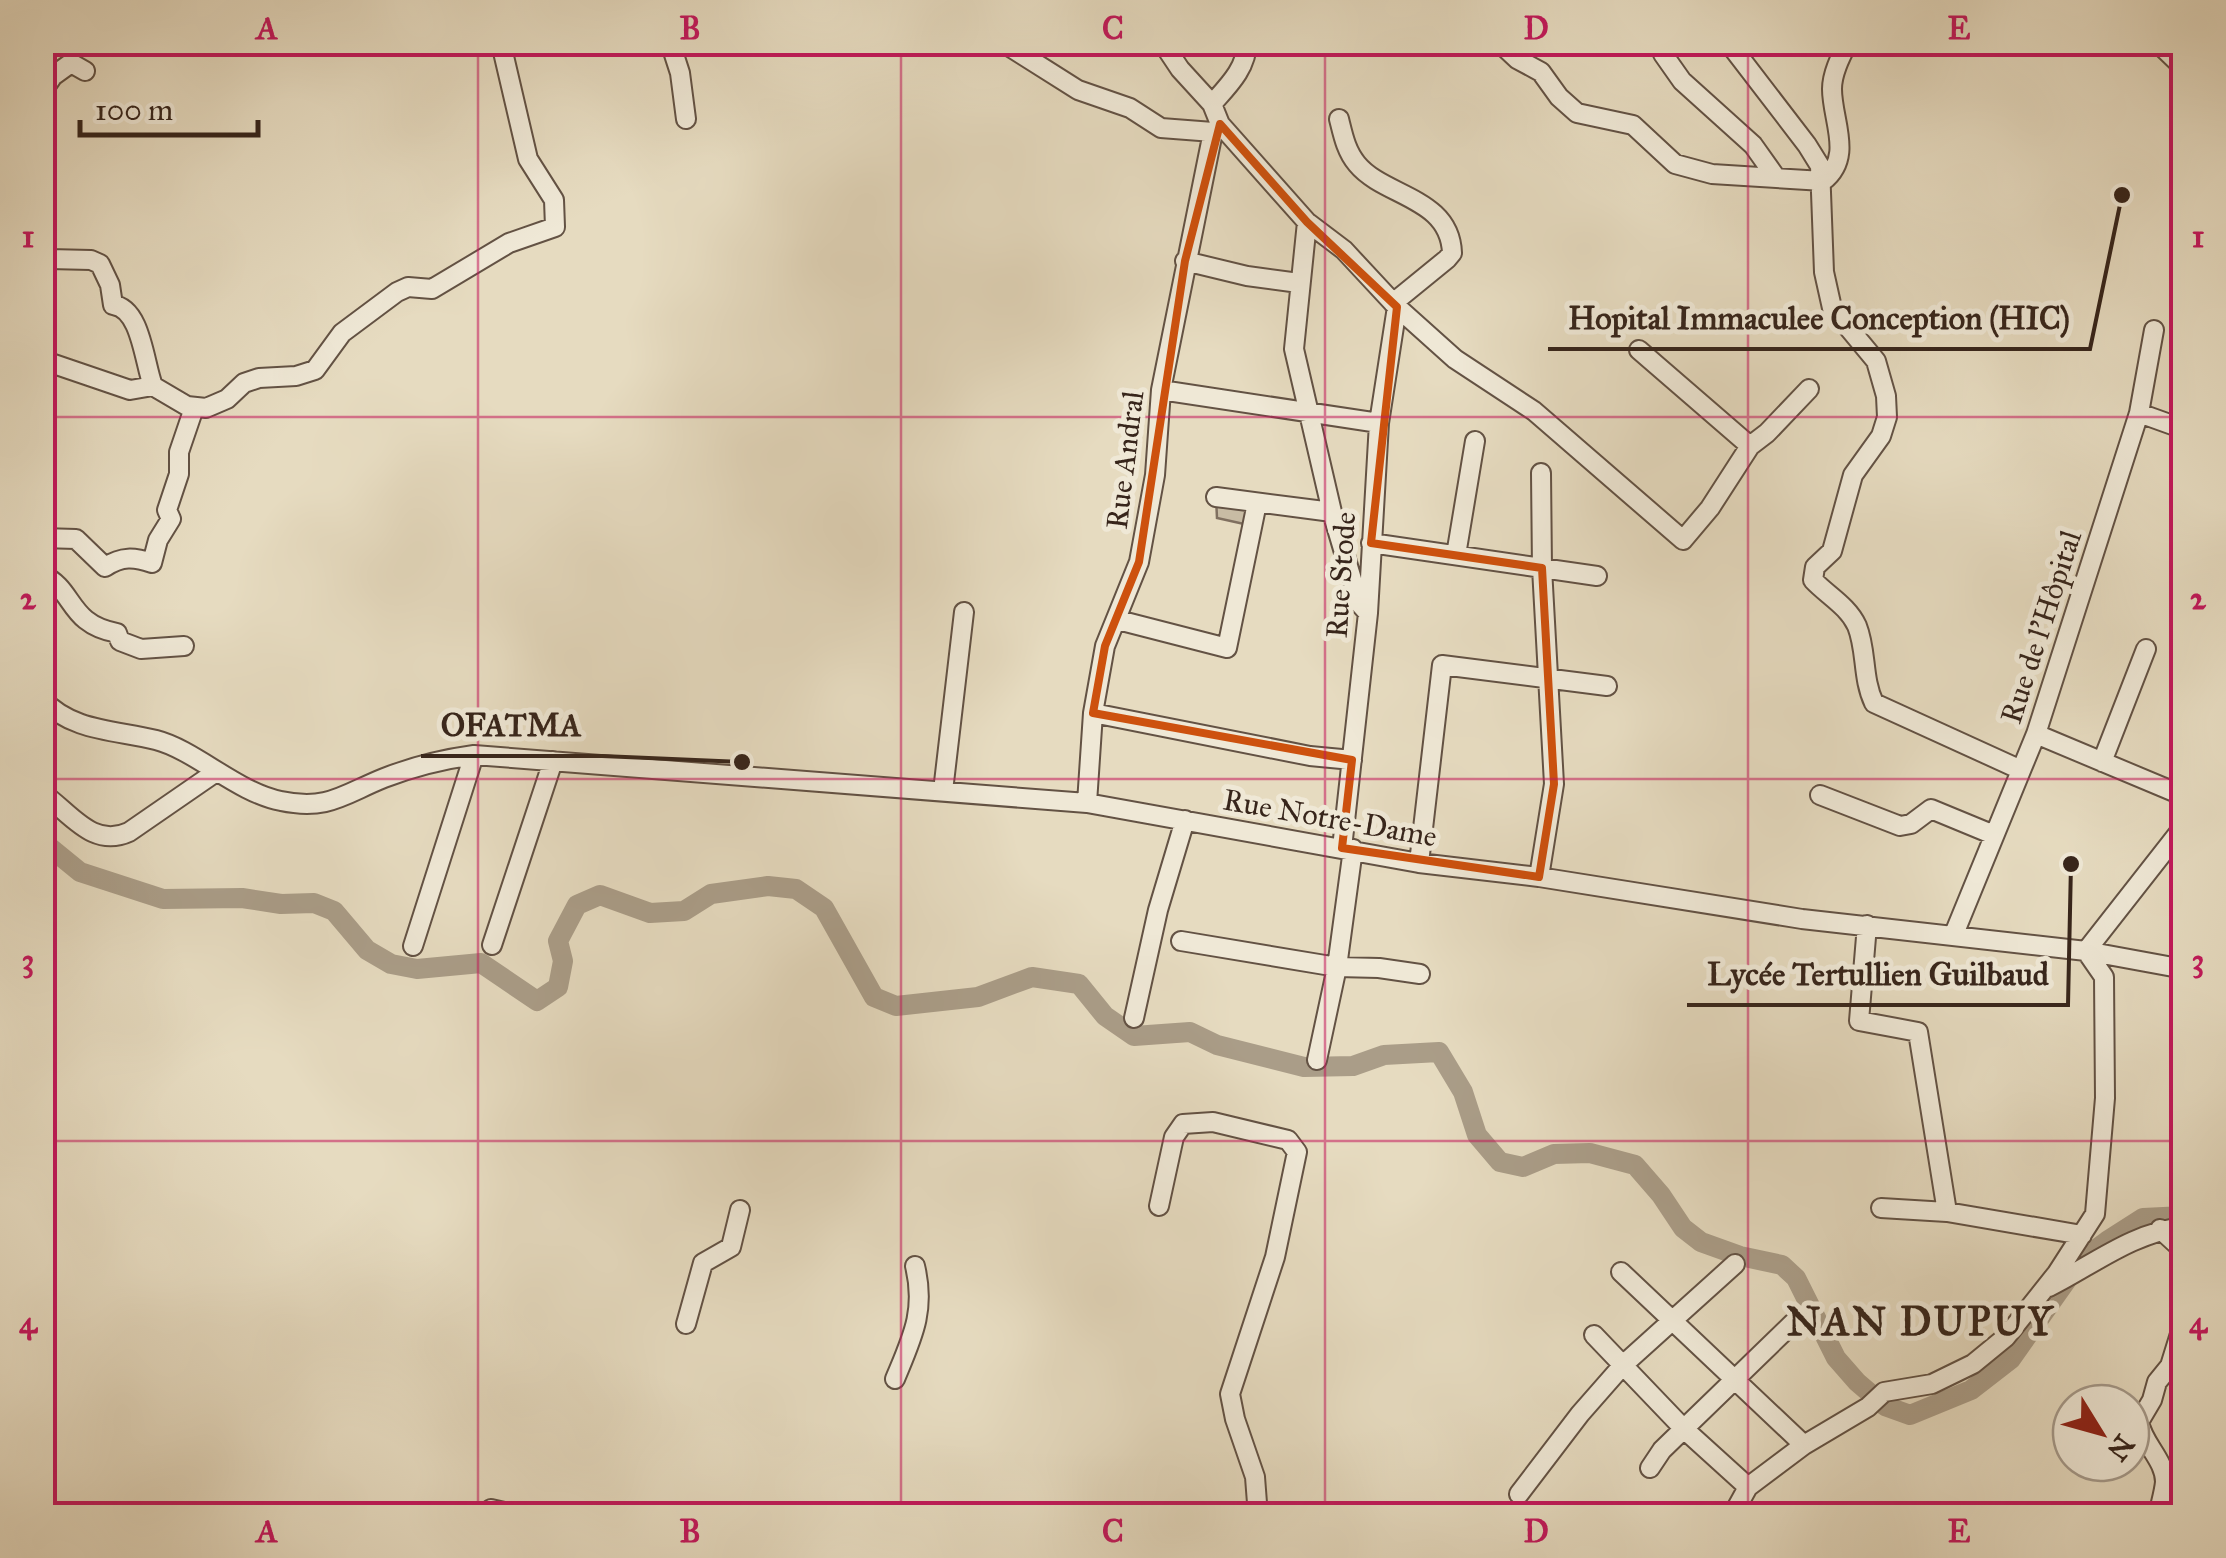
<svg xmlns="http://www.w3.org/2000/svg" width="2226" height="1558" font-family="'IM FELL Great Primer',serif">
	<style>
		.pitch { fill: #c8bca4; stroke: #807060; stroke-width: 2.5 }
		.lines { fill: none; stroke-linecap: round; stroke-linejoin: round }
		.river { stroke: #aa9d88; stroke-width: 20 }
		.minor-casing { stroke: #635244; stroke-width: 22 }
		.minor { stroke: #efe8d6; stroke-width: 18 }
		.marked { fill: none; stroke: #cd510e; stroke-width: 8; stroke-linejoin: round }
		.grid { fill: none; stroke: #c2185b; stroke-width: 2.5; stroke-opacity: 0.55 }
		.labels { text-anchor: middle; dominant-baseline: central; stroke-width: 10; stroke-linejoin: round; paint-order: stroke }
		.street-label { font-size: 30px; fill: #37251b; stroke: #efe8d6 }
		.district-label { font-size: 40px; font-weight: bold; letter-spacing: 2.5px; fill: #37251b; stroke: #efe8d6 }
		.leader { fill: none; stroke: #37251b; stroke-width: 4 }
		.callout-dot { fill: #37251b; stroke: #efe8d6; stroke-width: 4 }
		.callout-label { font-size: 32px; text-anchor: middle; font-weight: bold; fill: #37251b; stroke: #efe8d6; stroke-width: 10; stroke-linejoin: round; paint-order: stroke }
		.neatline { fill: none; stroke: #c2185b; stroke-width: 4 }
		.grid-label { font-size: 32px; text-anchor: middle; font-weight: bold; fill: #c2185b }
	</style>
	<rect width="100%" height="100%" fill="#e6dbc0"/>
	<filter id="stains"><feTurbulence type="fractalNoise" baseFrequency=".002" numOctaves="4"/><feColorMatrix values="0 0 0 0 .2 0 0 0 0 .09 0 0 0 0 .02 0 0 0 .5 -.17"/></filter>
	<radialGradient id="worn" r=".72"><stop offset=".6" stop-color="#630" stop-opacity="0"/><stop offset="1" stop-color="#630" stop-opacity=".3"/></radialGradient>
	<path class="pitch" d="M1216 497 1257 503 1253 526 1217 518Z"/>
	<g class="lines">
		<path class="river" d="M42 841 80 872 163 899 242 898 281 904 314 903 334 911 367 950 391 964 417 969 481 963 537 1001 558 987 563 961 558 941 577 905 600 895 650 913 684 911 711 894 768 886 796 889 824 908 874 997 896 1006 978 997 1032 977 1079 984 1105 1016 1134 1036 1190 1032 1217 1045 1304 1067 1353 1066 1384 1055 1439 1052 1463 1092 1477 1135 1500 1162 1523 1167 1554 1154 1590 1153 1635 1165 1661 1195 1683 1228 1701 1242 1740 1256 1782 1265 1796 1278 1836 1358 1857 1382 1885 1406 1910 1415 1971 1390 2011 1359 2081 1260 2107 1241 2143 1218 2184 1216"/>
		<defs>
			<path id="minor" d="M670 42 680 73 686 119
				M1002 42 1078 90 1130 108 1161 128 1213 132
				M1162 42 1180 69 1212 104 1220 124 1307 222 1344 250 1397 307 1455 359 1534 411 1683 540 1710 508 1750 446 1767 433 1809 389
				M1728 42 1807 145 1820 166 1824 272 1832 308 1876 361 1886 396 1887 417 1881 436 1853 475 1832 551 1815 567 1813 580C1827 595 1848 606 1857 626 1867 651 1862 678 1874 703L2021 770
				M2157 42 2184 68
				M1501 44 1517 59 1541 72 1559 97 1577 113 1633 125 1675 164 1712 174 1823 181C1854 157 1832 121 1832 89 1832 73 1841 56 1848 42
				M1663 54 1682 81 1753 145 1775 176
				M42 92 53 76 71 63 85 71
				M1212 104C1228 86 1247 68 1247 42
				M1339 119C1343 135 1346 151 1357 164 1384 197 1450 197 1452 253L1447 259 1393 303
				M1307 222 1294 349 1332 512 1359 603 1368 613
				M42 248 49 259 91 260 100 264 110 285 113 305C141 308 144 362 153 386L187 406 206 408 227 399 244 383 259 378 296 376 315 370 342 333 397 292 408 287 432 289 509 243 555 227 554 200 528 159 503 52
				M1185 261 1247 276 1299 283
				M1639 350 1750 446
				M42 360 130 390 153 386
				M1161 390 1379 423
				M2139 413 2178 427 2184 433
				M1216 497 1332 512
				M42 538 76 539 105 567C122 556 134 557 152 563L158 540 171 519 167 510 179 474V452L194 408
				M1371 543 1597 576
				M1456 555 1475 441
				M42 575C75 589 67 624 117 633L120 641 141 649 184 646
				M1118 620 1227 648 1257 503
				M42 699C72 732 117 730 156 740 195 750 238 793 281 801 328 811 344 794 384 778 412 767 445 759 474 755L1087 803 1419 863 1539 877 1802 919 2086 951 2184 969
				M1093 713 1310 756 1352 760
				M2036 734 2184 796
				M2102 762 2146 649
				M943 791 964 612
				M42 793C70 812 92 849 129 832L216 772
				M1820 795 1900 826 1911 824 1931 809 1994 835
				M1087 803 1093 713 1105 646 1139 562 1155 475 1161 390 1213 132 1220 124
				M1342 848 1368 613 1379 423 1397 307
				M1353 849 1337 967 1379 968 1420 974
				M1419 863 1442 665 1607 686
				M1539 877 1554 784 1542 568 1541 473
				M1867 925 1859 1021 1918 1032 1947 1212
				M1954 934 2036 734 2139 413 2154 330
				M1181 941 1337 967 1317 1060
				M492 945 553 761
				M413 946 474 755
				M1134 1018 1158 910 1185 820
				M1159 1206 1174 1137 1183 1124 1213 1122 1288 1140 1297 1152 1275 1257 1230 1394 1235 1419 1255 1477 1258 1516
				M1881 1208 1947 1212 2082 1235
				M2160 1229 2184 1251
				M1621 1272 1804 1445
				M2049 1287C2093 1265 2133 1232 2184 1227
				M686 1324 703 1263 731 1247 740 1210
				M1594 1335 1684 1429 1748 1487
				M895 1379C912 1338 926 1311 915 1266
				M1650 1468 1662 1450 1793 1323
				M1519 1494 1580 1414 1623 1365 1735 1264
				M491 1509 523 1516
				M1732 1516 1748 1487 1804 1445 1868 1407 1884 1392 1932 1384 1973 1364 2006 1337 2057 1273 2095 1214 2105 1098 2104 977 2086 951 2184 826
				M2158 1516C2160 1505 2164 1493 2165 1482 2165 1460 2143 1444 2139 1422L2152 1400 2157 1382 2170 1366 2184 1321"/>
		</defs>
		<use href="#minor" class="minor-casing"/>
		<use href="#minor" class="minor"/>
	</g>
	<path class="marked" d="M1220 124 1307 222 1397 307 1371 543 1542 568 1554 784 1539 877 1342 848 1352 760 1093 713 1105 646 1139 562 1185 261Z"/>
	<path class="grid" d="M478 42V1516M901 42V1516M1325 42V1516M1748 42V1516M42 417H2184M42 779H2184M42 1141H2184"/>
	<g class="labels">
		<g class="street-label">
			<text transform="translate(1125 460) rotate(-83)">Rue Andral</text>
			<text transform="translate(1341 575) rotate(-86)">Rue Stode</text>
			<text transform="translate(2041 627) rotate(-72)">Rue de l'Hôpital</text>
			<text transform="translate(1330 818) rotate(10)">Rue Notre-Dame</text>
		</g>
		<g class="district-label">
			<text x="1921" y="1321">NAN DUPUY</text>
		</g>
	</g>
	<path class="leader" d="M2122 195L2090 349H1548M742 762L602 756H421M2071 864L2068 1005H1687"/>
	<g class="callout-dot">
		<circle cx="2122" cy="195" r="10"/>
		<circle cx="742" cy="762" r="10"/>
		<circle cx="2071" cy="864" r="10"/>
	</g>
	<g class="callout-label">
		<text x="1819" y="329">Hopital Immaculee Conception (HIC)</text>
		<text x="511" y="736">OFATMA</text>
		<text x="1878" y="985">Lycée Tertullien Guilbaud</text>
	</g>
	<rect width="2226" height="1558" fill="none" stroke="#e6dbc0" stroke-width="110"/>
	<g transform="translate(2101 1433) rotate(127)"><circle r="48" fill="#efe8d6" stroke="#a59a8b" stroke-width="2.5"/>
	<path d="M0-8L18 38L0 25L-18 38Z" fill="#8f2418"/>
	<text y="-15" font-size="28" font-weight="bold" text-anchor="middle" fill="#37251b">N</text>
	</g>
	<path d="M80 120v15h178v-15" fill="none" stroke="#37251b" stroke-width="5"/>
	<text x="95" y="120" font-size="30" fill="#37251b" stroke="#efe8d6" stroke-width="8" paint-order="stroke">100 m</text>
	<rect x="55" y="55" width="2116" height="1448" class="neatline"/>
	<g class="grid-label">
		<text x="267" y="39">A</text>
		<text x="690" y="39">B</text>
		<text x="1113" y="39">C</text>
		<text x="1536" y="39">D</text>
		<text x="1959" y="39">E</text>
		<text x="28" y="247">1</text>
		<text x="2198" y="247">1</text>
		<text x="28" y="609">2</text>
		<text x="2198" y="609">2</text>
		<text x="28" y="971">3</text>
		<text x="2198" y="971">3</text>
		<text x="28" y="1333">4</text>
		<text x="2198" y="1333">4</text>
		<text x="267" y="1542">A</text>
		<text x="690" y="1542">B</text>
		<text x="1113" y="1542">C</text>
		<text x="1536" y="1542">D</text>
		<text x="1959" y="1542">E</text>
	</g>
	<rect width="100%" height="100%" filter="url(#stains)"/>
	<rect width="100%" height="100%" fill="url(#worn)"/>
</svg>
